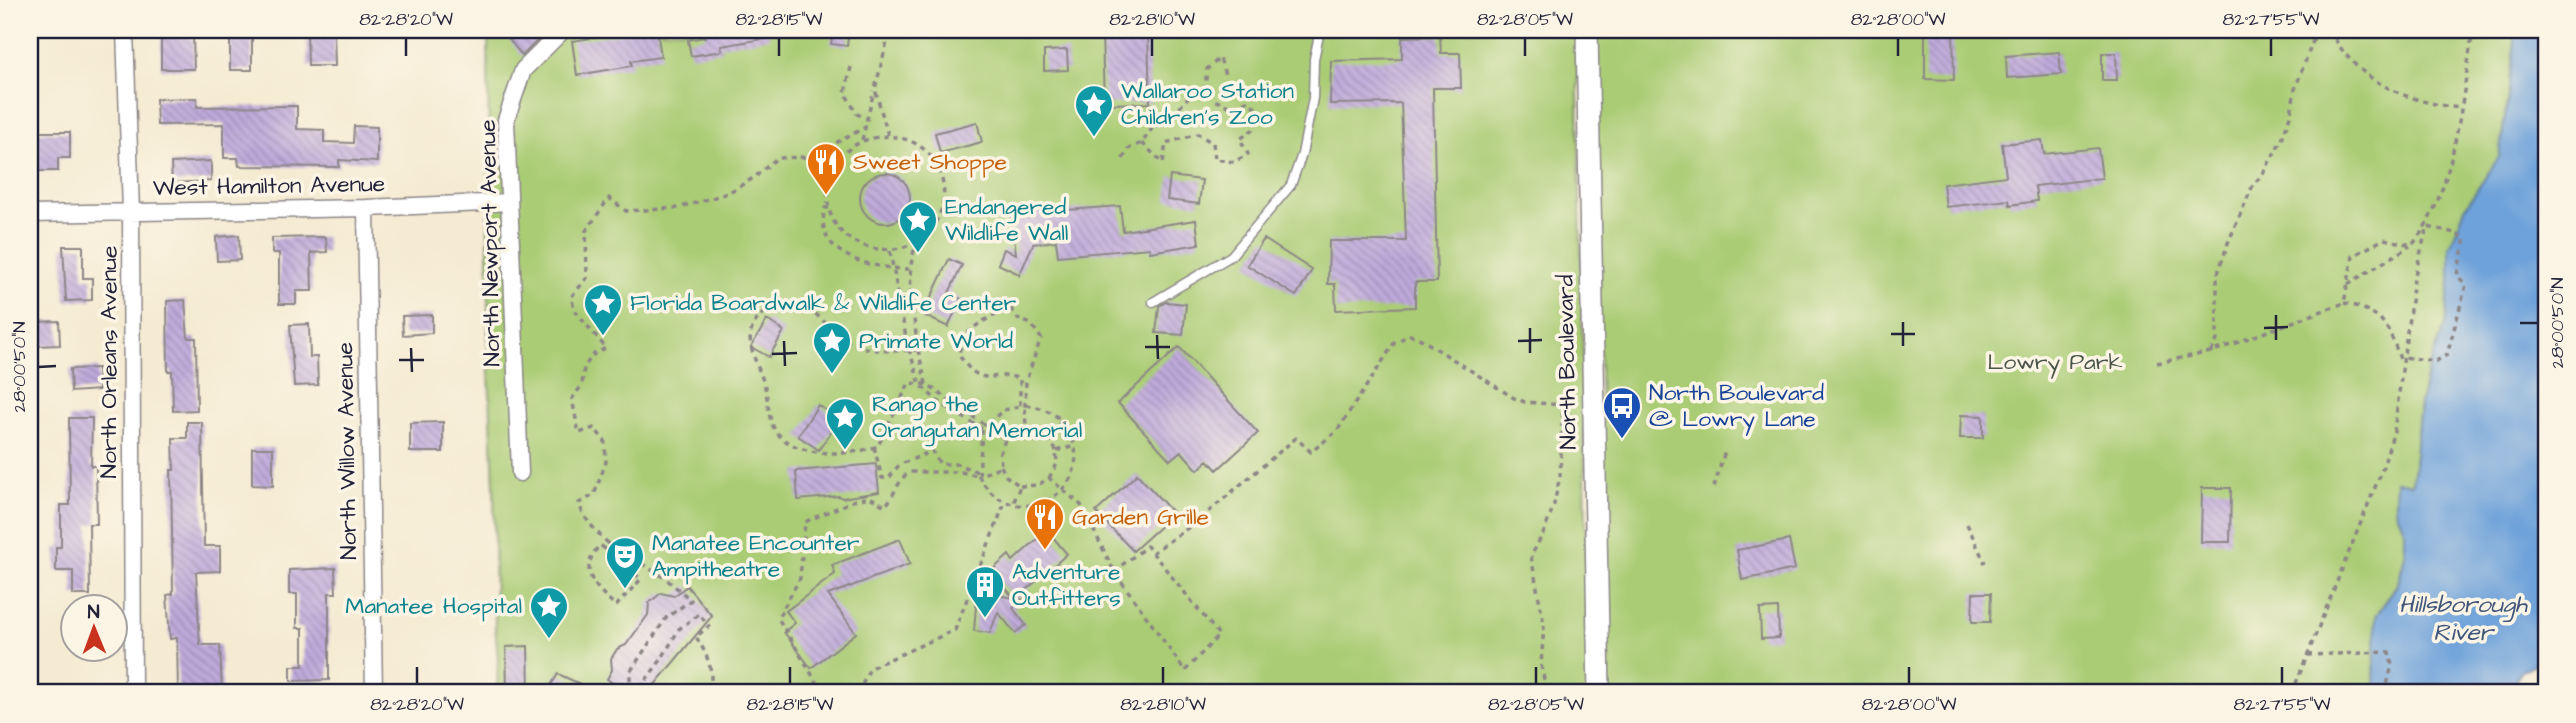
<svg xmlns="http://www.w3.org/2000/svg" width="2576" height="723" font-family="'Architects Daughter',sans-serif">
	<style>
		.green { fill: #aacc75; stroke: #667758; stroke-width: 2 }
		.water { fill: #6ea2da; stroke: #48628a; stroke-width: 2 }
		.building { fill: url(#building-back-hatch) }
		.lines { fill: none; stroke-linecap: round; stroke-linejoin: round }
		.service-casing { stroke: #8c8687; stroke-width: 11 }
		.minor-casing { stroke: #8c8687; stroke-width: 19 }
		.tertiary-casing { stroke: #8c8687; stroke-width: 24 }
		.path { stroke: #8c8687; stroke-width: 3.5; stroke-dasharray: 5 5; stroke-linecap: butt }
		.service { stroke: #fff; stroke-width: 8 }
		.minor { stroke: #fff; stroke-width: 16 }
		.tertiary { stroke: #fff; stroke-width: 21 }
		.ticks { fill: none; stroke: #22223b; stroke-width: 2.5 }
		.labels { text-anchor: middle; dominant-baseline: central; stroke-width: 7; stroke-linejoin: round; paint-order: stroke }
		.culture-label { font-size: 23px; fill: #0d838f; stroke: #fcf5e5; text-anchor: start }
		.food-label { font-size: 23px; fill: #c56008; stroke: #fcf5e5; text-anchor: start }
		.street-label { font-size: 23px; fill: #22223b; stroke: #fcf5e5 }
		.park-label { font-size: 23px; fill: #4b554c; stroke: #fcf5e5 }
		.transit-label { font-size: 23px; fill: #164399; stroke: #fcf5e5; text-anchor: start }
		.water-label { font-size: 24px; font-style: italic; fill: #40557b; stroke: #fcf5e5 }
		.neatline { fill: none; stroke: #22223b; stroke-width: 2.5 }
		.ticks-label { font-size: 18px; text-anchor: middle; fill: #22223b }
	</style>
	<defs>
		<pattern id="building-back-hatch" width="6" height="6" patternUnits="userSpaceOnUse" patternTransform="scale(1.75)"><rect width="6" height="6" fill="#bfaadb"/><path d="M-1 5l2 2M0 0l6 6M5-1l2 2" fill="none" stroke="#9b8ab3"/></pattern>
	</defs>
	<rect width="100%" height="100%" fill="#fcf5e5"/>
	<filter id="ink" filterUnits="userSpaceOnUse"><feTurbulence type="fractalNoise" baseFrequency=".0143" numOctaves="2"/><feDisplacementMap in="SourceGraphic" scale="14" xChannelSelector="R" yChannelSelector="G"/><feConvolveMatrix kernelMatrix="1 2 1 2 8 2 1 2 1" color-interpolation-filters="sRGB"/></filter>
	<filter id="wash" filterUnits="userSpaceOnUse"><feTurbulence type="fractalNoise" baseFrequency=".00686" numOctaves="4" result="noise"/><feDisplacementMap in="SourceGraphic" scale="28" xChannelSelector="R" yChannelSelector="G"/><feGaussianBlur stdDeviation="1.57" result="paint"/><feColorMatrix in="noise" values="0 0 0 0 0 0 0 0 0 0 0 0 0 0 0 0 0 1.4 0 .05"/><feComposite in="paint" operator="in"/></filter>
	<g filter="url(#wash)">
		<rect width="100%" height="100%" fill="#f5ebd3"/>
		<path class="green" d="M488 30H1577L1589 693H497L498 658 495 626 494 486 488 350V213H491V193L489 192Z
			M1595 30H2513L2515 41 2508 97 2499 157 2450 247V282L2445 325 2428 371 2420 405 2412 484 2396 481 2395 508 2405 531V556L2398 583 2376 616 2374 687 2371 693H1605Z"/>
		<path class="water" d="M2513 30H2546V505L2537 613 2546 638 2542 659 2521 672 2508 693H2371L2374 686 2376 616 2398 583 2405 556V531L2395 508 2396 481 2412 484 2420 405 2428 371 2445 325 2450 282V247L2465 208 2499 157 2508 97 2515 41Z"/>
		<g id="blocks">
			<path class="building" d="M230 30H252V70H230Z
				M307 30H334L335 66H308Z
				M502 30H548L522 56Z
				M643 30H657L661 57 631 61 632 66 577 75 572 41Z
				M704 30H768L769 38 721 46 722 51 691 56 688 40 705 37Z
				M833 30H849L847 46 831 44Z
				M1925 30H1953L1954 80 1925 79Z
				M1148 32 1150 103 1104 104 1102 33Z
				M193 34 194 69H161V35Z
				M1440 36 1441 53H1460L1461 88H1433L1437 282H1415V307L1336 310 1335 284H1328L1329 241H1406L1401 103 1330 104 1331 61 1402 59V37Z
				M1067 50 1068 70 1044 71V51Z
				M2059 52 2061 74 2007 78 2006 56Z
				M2102 53H2116L2117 80H2102Z
				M197 98V107L297 106V129L324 130V142L353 143 354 126 377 127V162L339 160V167L239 166 238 158H224V124L157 125 156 99Z
				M977 122 982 142 940 153 935 133Z
				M34 132H70V158H58V171H34Z
				M2042 140 2044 154 2098 148 2102 178 2035 186 2037 201 2010 205 2009 200 1946 207 1943 184 2006 176 2002 144Z
				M211 161V181L172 183 171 163Z
				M860 198a25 25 0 1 1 50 0a25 25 0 1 1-50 0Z
				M1170 176 1202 180 1199 204 1167 200Z
				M1120 206 1123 231 1196 220 1199 244 1150 252V248L1058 256 1056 241 1033 244 1019 276V274L998 264 1004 249 1016 254 1011 213 1040 209 1041 212Z
				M239 235 240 260 217 261 216 237Z
				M326 237 327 252 311 253 312 291H296V304H279V253H272V238Z
				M1264 239 1312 270 1296 296 1247 265Z
				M63 246H83V278H92V300L66 301Z
				M949 259 962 265 949 293 961 299 948 327 923 315Z
				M185 300 188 338H196L197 410 173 411 172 371H168L167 301Z
				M1166 302 1186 304 1183 335 1156 333 1159 306Z
				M432 315V333L403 335 402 316Z
				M767 320 784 331 769 357 751 347Z
				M59 321 60 345 36 346V322Z
				M309 324 310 357H317L318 385 294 386 290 325Z
				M1179 347 1258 433 1217 470 1208 460 1198 470 1181 451 1170 460 1118 403Z
				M98 368 99 390 71 392 70 369Z
				M818 405 839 419 819 450 798 436Z
				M1961 415 1983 416V438H1960Z
				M69 418H92L91 466H96L97 524H89L90 595H73V571H56V547H61V505H70Z
				M187 422H202L204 546H220V571L196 572 200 645H220L222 693H178L177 638 170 639 167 595 173 594 171 470H174L173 438H187Z
				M443 422V452H410V423Z
				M252 448H273V486L252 485Z
				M876 464 879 492 842 498 839 496 798 500 796 471Z
				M1137 474 1174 514 1133 551 1096 512Z
				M2202 488H2231L2230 542H2201Z
				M1047 530 1067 554 1016 599 1023 600 1013 608 1026 625 1015 633 998 612 990 633 974 631 976 606 981 592 1014 598 991 571 1009 555 1013 561Z
				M900 539 910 564 828 595 856 633 811 668 784 632 795 623 786 611 835 574 832 565Z
				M1789 540 1795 569 1742 580 1737 550Z
				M335 568 336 593H329V680L291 681V666H303V628H297V594H289V570Z
				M687 586 712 616 648 693H627L607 679 612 670 611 659 617 649 626 645 648 615 649 603 661 593 674 596Z
				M1973 593H1991L1990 622H1972Z
				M1778 608 1779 638 1761 639 1760 609Z
				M528 646 529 689 507 690 506 647Z
				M558 674 600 693H546Z"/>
		</g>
	</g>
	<g filter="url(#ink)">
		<use href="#blocks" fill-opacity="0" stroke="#8c8687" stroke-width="2"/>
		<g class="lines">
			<defs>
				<path id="service" d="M1153 302 1231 256 1291 185 1302 154 1313 98 1314 59 1320 30"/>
				<path id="minor" d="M125 30 131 212 133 693
					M366 208 374 693
					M30 214 366 208 509 202
					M520 473 506 120 523 70 563 30"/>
				<path id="tertiary" d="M1587 30 1599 693"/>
			</defs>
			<use href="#service" class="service-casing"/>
			<use href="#minor" class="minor-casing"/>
			<use href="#tertiary" class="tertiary-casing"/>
			<path class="path" d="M2317 30 2295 89 2291 113 2282 139 2263 174 2253 185 2228 243 2217 276V340L2211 352 2344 303 2353 256 2384 239 2412 245C2456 192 2462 96 2473 30
				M2330 30C2355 81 2407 102 2460 108
				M851 67 845 93 857 114 866 118
				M888 135 875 89 890 30
				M862 140 874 91
				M1142 143 1163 163 1166 143 1198 134 1213 143 1215 159 1234 162 1248 154 1240 139 1254 129 1260 111 1247 101 1231 107 1214 100
				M1123 159 1128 149 1142 143 1153 127 1168 122 1190 95 1205 87 1207 69 1220 58 1225 75
				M829 208H825C812 257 875 269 910 269
				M917 242C877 262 823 240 828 190 834 121 934 118 943 185 946 202 939 221 927 234 923 238 918 240 916 245 904 273 915 320 918 350 894 351 871 353 849 342 827 332 816 302 788 304 766 305 746 323 751 346 754 360 761 373 765 387 768 399 768 413 772 424 786 459 849 457 878 446L909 383 926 384 985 425 1004 410 1025 405 1026 381 1041 338 1031 324 1018 319 1011 309C988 318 962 327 959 355 984 393 993 368 1020 379V406
				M890 251 907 343 920 384 936 400 982 429
				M2348 284 2410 246
				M2344 303C2384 312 2388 325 2401 362
				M918 350 926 384
				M2157 363 2211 352
				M1005 440 1000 453 1001 466 979 476C1011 538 1101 492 1069 432 1060 414 1044 407 1025 405L1026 429 1038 430 1050 439
				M874 447 882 478H889L899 465 932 451 940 464H957L978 472
				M1056 451 1050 439 1062 420
				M1001 466 1006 476 1020 486 1013 504
				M1049 478 1057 464 1056 451 1075 446
				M1020 486 1038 485 1049 478 1081 505 1114 571 1185 671 1219 635 1147 546 1114 571
				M1714 487 1725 451
				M1967 524 1985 563
				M608 543 665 578 691 600 666 618 630 672V684L639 689 661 660 679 629 699 614 709 626 696 637C706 652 718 676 706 693
				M604 548 641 579 616 606C596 588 576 571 600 545L604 548 608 543C595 530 584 520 579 503L594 495 606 462 605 441 594 428 579 433 572 399 582 385 584 367 594 354 606 348 575 311 571 297 587 278 586 231 609 198 626 211 678 208 728 193 755 177 777 158 809 157 864 128
				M1152 553 1195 523 1296 438 1311 452 1337 431 1395 342 1410 335 1421 339 1514 398 1525 402 1563 405 1560 476 1554 504 1545 530 1531 556 1544 625 1541 665 1547 693
				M2307 655 2389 652 2392 665 2385 693
				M675 693H705
				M823 693 778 618 800 578 805 522 855 500 870 497 885 506C895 496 898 478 910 472H961L979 476 982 429 985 425 1006 440 1010 435 1026 429
				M858 693 870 668 955 630 1005 502
				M2292 693 2382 470 2394 431 2414 279 2427 227 2448 231 2465 238 2457 275 2466 285 2447 355 2436 361 2403 357"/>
			<use href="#service" class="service"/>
			<use href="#minor" class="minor"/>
			<use href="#tertiary" class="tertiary"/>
		</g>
	</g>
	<path class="ticks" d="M406 38V56M779 38V56M1152 38V56M1525 38V56M1898 38V56M2271 38V56M2276 315V340M1903 322V346M2520 323H2538M1530 328V353M2264 328 2288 327M1891 334H1915M1157 335 1158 359M784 341 785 366M1518 341 1542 340M1145 347H1170M411 348 412 372M772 354 797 353M399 360H424M38 367 56 366M417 667V684M790 667V684M1163 667V684M1536 667V684M1909 667V684M2282 667V684"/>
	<defs>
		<symbol id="sight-pin" viewBox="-11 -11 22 30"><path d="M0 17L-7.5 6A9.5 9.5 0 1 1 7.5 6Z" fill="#0f9aa8" stroke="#fcf5e5"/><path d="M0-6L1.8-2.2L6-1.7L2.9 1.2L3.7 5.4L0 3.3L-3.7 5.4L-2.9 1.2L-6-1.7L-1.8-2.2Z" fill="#fff"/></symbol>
		<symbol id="restaurant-pin" viewBox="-11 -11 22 30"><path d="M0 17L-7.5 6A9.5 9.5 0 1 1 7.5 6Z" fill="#e8710a" stroke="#fcf5e5"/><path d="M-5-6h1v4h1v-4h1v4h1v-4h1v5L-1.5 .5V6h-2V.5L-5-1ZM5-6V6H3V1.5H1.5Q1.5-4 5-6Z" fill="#fff"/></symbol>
		<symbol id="bus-pin" viewBox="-11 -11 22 30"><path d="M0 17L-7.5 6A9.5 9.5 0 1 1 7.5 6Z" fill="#1a4fb4" stroke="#fcf5e5"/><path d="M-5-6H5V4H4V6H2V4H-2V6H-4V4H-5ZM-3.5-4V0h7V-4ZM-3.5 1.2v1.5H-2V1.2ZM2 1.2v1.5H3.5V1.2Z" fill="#fff"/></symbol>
		<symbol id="theatre-pin" viewBox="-11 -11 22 30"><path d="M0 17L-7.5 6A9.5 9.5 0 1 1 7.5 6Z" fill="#0f9aa8" stroke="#fcf5e5"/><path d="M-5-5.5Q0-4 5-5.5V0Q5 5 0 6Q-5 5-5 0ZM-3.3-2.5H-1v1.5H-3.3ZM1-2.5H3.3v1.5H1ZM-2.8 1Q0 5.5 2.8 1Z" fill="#fff"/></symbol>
		<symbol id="building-pin" viewBox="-11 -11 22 30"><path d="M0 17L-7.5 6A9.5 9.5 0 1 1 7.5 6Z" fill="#0f9aa8" stroke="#fcf5e5"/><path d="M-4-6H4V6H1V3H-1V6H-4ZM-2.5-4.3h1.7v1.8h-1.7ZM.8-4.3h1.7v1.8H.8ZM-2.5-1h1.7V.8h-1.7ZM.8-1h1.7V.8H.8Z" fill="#fff"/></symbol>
	</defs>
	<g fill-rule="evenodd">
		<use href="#sight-pin" x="1072" y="82" width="44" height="60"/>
		<use href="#restaurant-pin" x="804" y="140" width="44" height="60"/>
		<use href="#sight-pin" x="896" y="198" width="44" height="60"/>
		<use href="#sight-pin" x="581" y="281" width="44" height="60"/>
		<use href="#sight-pin" x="810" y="319" width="44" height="60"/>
		<use href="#bus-pin" x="1600" y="384" width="44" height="60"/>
		<use href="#sight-pin" x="823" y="395" width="44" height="60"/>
		<use href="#restaurant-pin" x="1023" y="495" width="44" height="60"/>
		<use href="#theatre-pin" x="603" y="534" width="44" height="60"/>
		<use href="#building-pin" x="963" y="563" width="44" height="60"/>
		<use href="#sight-pin" x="527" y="584" width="44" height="60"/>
	</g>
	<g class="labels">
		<g class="culture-label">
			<text x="1121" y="91">Wallaroo Station<tspan x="1121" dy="26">Children's Zoo</tspan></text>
			<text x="945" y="207">Endangered<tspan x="945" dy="26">Wildlife Wall</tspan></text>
			<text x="630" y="303">Florida Boardwalk &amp; Wildlife Center</text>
			<text x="859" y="341">Primate World</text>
			<text x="872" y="404">Rango the<tspan x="872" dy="26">Orangutan Memorial</tspan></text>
			<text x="652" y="543">Manatee Encounter<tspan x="652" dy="26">Ampitheatre</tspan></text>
			<text x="1012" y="572">Adventure<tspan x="1012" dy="26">Outfitters</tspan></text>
			<text x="522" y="606" text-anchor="end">Manatee Hospital</text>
		</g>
		<g class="food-label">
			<text x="853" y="162">Sweet Shoppe</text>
			<text x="1072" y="517">Garden Grille</text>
		</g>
		<g class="street-label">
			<text transform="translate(269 186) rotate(-1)">West Hamilton Avenue</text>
			<text transform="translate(490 243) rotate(-91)">North Newport Avenue</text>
			<text transform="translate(109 362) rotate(-90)">North Orleans Avenue</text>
			<text transform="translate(1567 362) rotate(-91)">North Boulevard</text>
			<text transform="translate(347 451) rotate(-91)">North Willow Avenue</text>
		</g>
		<g class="park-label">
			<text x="2055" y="362">Lowry Park</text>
		</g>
		<g class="transit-label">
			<text x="1649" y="393">North Boulevard<tspan x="1649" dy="26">@ Lowry Lane</tspan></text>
		</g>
		<g class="water-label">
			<text x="2463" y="605">Hillsborough<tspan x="2463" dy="28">River</tspan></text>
		</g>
	</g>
	<rect width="2576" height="723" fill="none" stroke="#fcf5e5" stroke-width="77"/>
	<g transform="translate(94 628) rotate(359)"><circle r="33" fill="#fcf5e5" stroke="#a5a1a1" stroke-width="2"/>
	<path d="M0-5L12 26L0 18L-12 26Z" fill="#c8321e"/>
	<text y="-10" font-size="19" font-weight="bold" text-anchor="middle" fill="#22223b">N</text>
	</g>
	<rect x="38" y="38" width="2500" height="646" class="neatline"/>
	<g class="ticks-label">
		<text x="406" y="25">82°28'20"W</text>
		<text x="779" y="25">82°28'15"W</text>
		<text x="1152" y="25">82°28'10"W</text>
		<text x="1525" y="25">82°28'05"W</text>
		<text x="1898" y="25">82°28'00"W</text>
		<text x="2271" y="25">82°27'55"W</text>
		<text transform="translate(2557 323) rotate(-90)" y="6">28°00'50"N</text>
		<text transform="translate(19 367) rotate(-90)" y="6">28°00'50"N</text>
		<text x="417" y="710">82°28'20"W</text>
		<text x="790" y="710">82°28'15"W</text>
		<text x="1163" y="710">82°28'10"W</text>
		<text x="1536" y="710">82°28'05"W</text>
		<text x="1909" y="710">82°28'00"W</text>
		<text x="2282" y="710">82°27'55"W</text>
	</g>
</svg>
